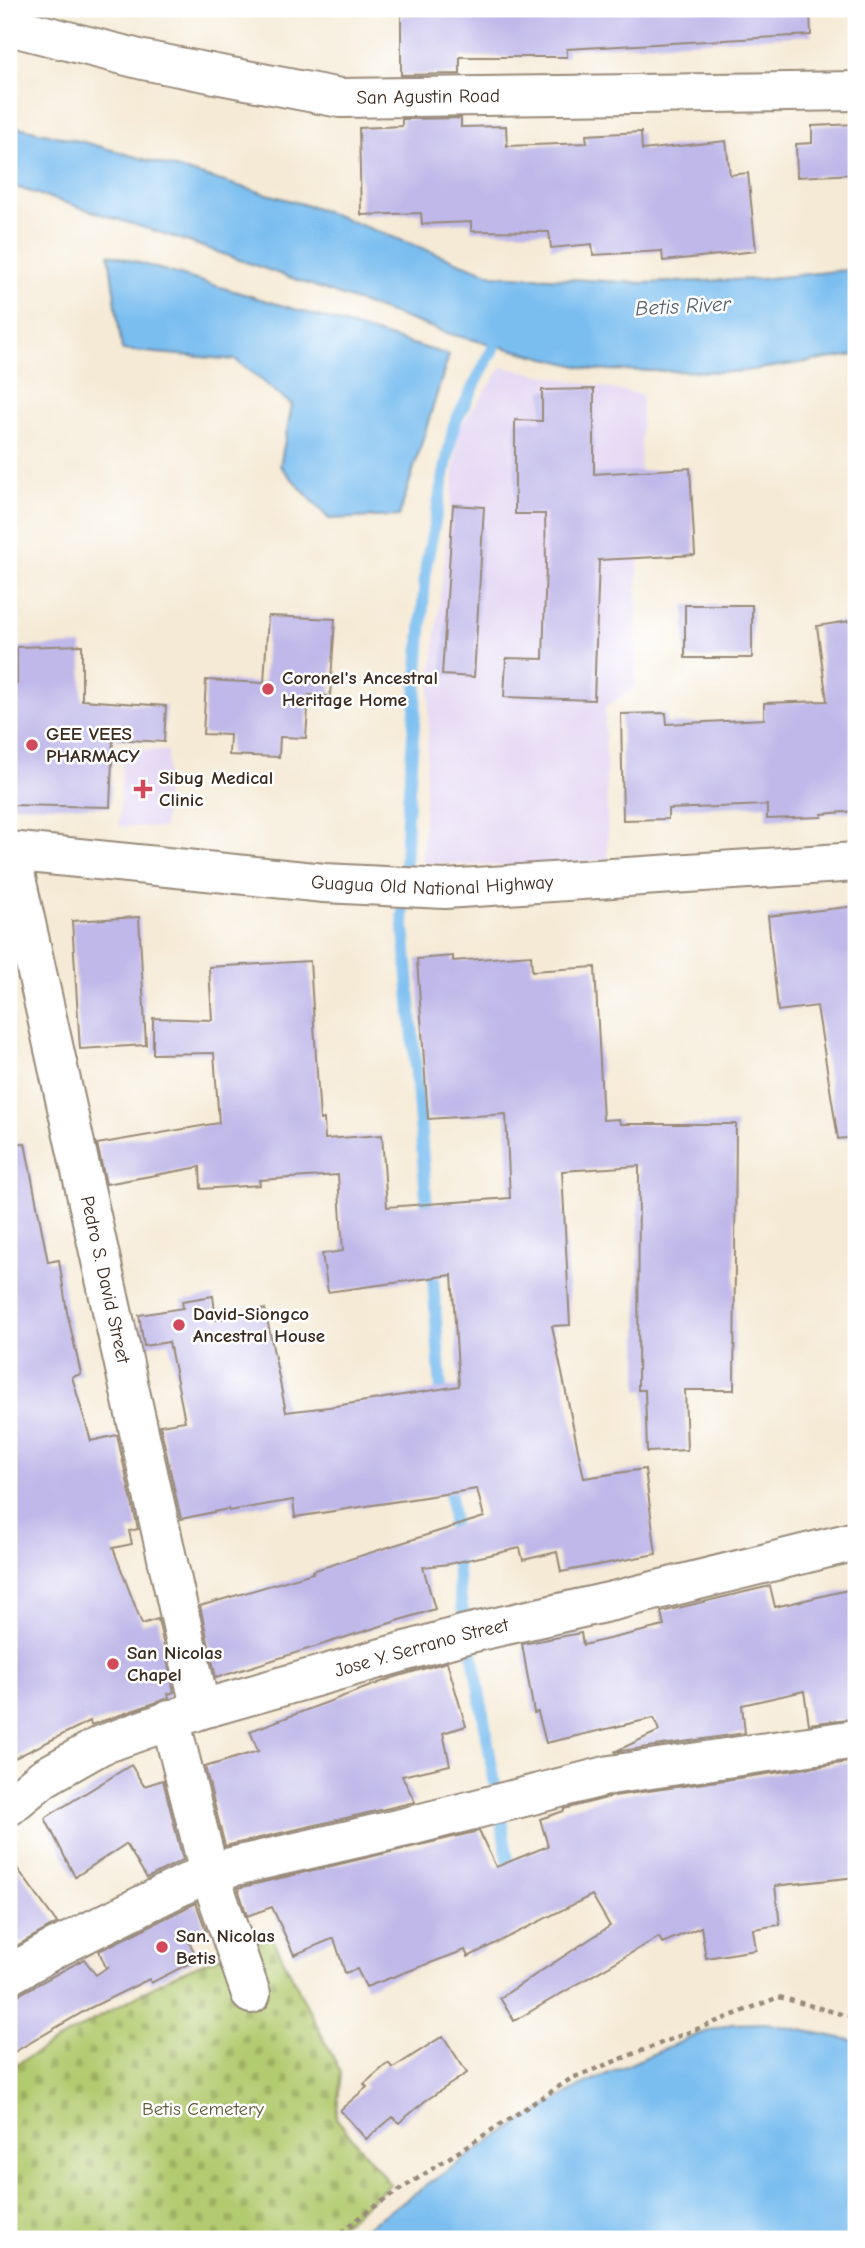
<svg xmlns="http://www.w3.org/2000/svg" width="865" height="2248" font-family="'Comic Neue',sans-serif">
	<style>
		.built { fill: #e2d4f3 }
		.cemetery { fill: url(#cemetery-stones); stroke: #777a47; stroke-width: 2 }
		.water { fill: #7abef0; stroke: #5a7487; stroke-width: 2 }
		.lines { fill: none; stroke-linecap: round; stroke-linejoin: round }
		.stream { stroke: #7abef0; stroke-width: 12 }
		.building { fill: #bfb8e9 }
		.minor-casing { stroke: #988a7a; stroke-width: 42 }
		.major-casing { stroke: #988a7a; stroke-width: 42 }
		.path { stroke: #988a7a; stroke-width: 4.5; stroke-dasharray: 5 5; stroke-linecap: butt }
		.minor { stroke: #fff; stroke-width: 38 }
		.major { stroke: #fff; stroke-width: 38 }
		.poi-dot { fill: #d1495b; stroke: #fff; stroke-width: 2.5 }
		.labels { text-anchor: middle; dominant-baseline: central; stroke-width: 5; stroke-linejoin: round; paint-order: stroke }
		.street-label { font-size: 19px; fill: #3b2a1e; stroke: #fff }
		.poi-label { font-size: 19px; font-weight: bold; fill: #3b2a1e; stroke: #fff; text-anchor: start }
		.park-label { font-size: 19px; fill: #5f5a37; stroke: #fff }
		.water-label { font-size: 21px; font-style: italic; fill: #515e68; stroke: #fff }
	</style>
	<defs>
		<pattern id="cemetery-stones" width="16" height="16" patternUnits="userSpaceOnUse" patternTransform="scale(1.75)"><rect width="16" height="16" fill="#b3cb70"/><path d="M2 7V4a2 2 0 0 1 4 0v3zM10 15v-3a2 2 0 0 1 4 0v3z" fill="#9bae61"/></pattern>
	</defs>
	<rect width="100%" height="100%" fill="#fff"/>
	<filter id="ink" filterUnits="userSpaceOnUse"><feTurbulence type="fractalNoise" baseFrequency=".0143" numOctaves="2"/><feDisplacementMap in="SourceGraphic" scale="14" xChannelSelector="R" yChannelSelector="G"/><feConvolveMatrix kernelMatrix="1 2 1 2 8 2 1 2 1" color-interpolation-filters="sRGB"/></filter>
	<filter id="wash" filterUnits="userSpaceOnUse"><feTurbulence type="fractalNoise" baseFrequency=".00686" numOctaves="4" result="noise"/><feDisplacementMap in="SourceGraphic" scale="28" xChannelSelector="R" yChannelSelector="G"/><feGaussianBlur stdDeviation="1.57" result="paint"/><feColorMatrix in="noise" values="0 0 0 0 0 0 0 0 0 0 0 0 0 0 0 0 0 1.4 0 .05"/><feComposite in="paint" operator="in"/></filter>
	<g filter="url(#wash)">
		<rect width="100%" height="100%" fill="#f5ead5"/>
		<path class="built" d="M502 367 642 395 635 687 605 708 608 859 533 867 422 863 430 691 459 429Z
			M123 749 168 751 164 828 119 826Z"/>
		<path class="cemetery" d="M271 1935 341 2073 336 2118 390 2184 325 2239H9V2068L170 1977Z"/>
		<path class="water" d="M9 125 87 143 313 207 493 275 644 283 761 279 854 269 856 283V355L737 372 594 370 450 334 186 241 9 185Z
			M109 254 449 355 399 516 329 519 280 466 292 405 236 360 122 350Z
			M766 2023 856 2041V2239H349L493 2139 582 2085 699 2034 731 2024Z"/>
		<g class="lines">
			<path class="stream" d="M428 1220 403 915 407 816 426 566 454 425 502 331
				M432 1263 442 1405
				M449 1479 460 1597 468 1631
				M471 1644 511 1878"/>
		</g>
		<g id="blocks">
			<path class="building" d="M516 9H810L811 35 567 49V57H460V74L401 75V15L516 13Z
				M461 118V127L506 126 507 146 587 143 586 135 641 132 642 150 726 141 730 175 748 173 756 251 663 261 662 251 593 255 592 244 551 248 549 232 471 231V222L422 224 421 213 361 215 359 128 402 126V119Z
				M856 124V174L797 177 796 144 812 143V126Z
				M594 389V474L690 468 695 555 599 560 594 700 504 697 506 658 543 659 546 563 545 514H515V420L542 421V390Z
				M453 505 484 507 474 677 442 675Z
				M685 605H752V658H685Z
				M268 616 335 619 330 696 309 695 306 738 280 737 279 757 229 755 230 735 203 734 206 680 264 683Z
				M856 620V811L822 814V817L767 819V805L668 809V819L623 820 621 714 666 713 667 724 764 719V703L827 701 817 626Z
				M82 645V700L166 706 164 742 113 739 110 807 9 805V684H17V647Z
				M856 906V1137L838 1139 817 1006 778 1011 768 916Z
				M139 917 146 1045 80 1049 72 921Z
				M531 955 532 971 595 967 603 1120 619 1119 620 1124H736L734 1390H685L687 1450 647 1452 645 1390H638L639 1166 562 1171 570 1325 552 1326 584 1478 645 1469 656 1554 561 1572 557 1552 523 1560 520 1548 449 1564 423 1567 435 1609 216 1678 200 1606 313 1573 312 1571 484 1517 477 1489 295 1517 293 1500 229 1511 228 1509 181 1519 160 1425 185 1421 169 1342 144 1346 139 1315 183 1308 182 1301 213 1296 216 1320 265 1309 286 1412 329 1407 459 1386 452 1275 328 1292 322 1254 343 1251 338 1175 259 1180 260 1185 201 1189 200 1167 106 1184 97 1144 219 1123 214 1053 153 1054V1018L212 1020 209 967 310 961 320 1120 324 1119 325 1139 382 1135 387 1207 510 1198 506 1114 428 1119 417 959 453 956V961Z
				M25 1143 48 1262 59 1260 67 1312 81 1374 72 1377 91 1441 117 1435 138 1529 129 1531 132 1544 113 1548 142 1624 158 1619 174 1692 168 1694 169 1698 91 1725 90 1721 9 1761V1144Z
				M770 1586 775 1607 856 1588V1718L809 1724 804 1691 742 1705 745 1733 614 1752 659 1731 654 1718 546 1743 538 1712 534 1713 522 1644 581 1633 583 1645 664 1626 661 1612Z
				M447 1662 466 1726 443 1733 450 1765 402 1776 415 1802 225 1846 205 1767 258 1751 250 1731 392 1678Z
				M856 1761V1877L775 1886 780 1925 753 1929 756 1950 706 1958 701 1927 662 1943 659 1937 514 2021 500 1998 610 1926 592 1895 468 1957 465 1950 366 1987 357 1969 345 1973 334 1938 294 1955 272 1907 247 1916 238 1888 479 1831 496 1867 548 1846 540 1819 564 1811V1809L614 1796Z
				M131 1765 144 1786 163 1780 183 1860 147 1878 126 1844 75 1877 45 1818Z
				M9 1857 57 1923 9 1950Z
				M196 1903 206 1931 187 1938 198 1959 151 1983 149 1979 90 2008 9 2055V1997L20 1994 84 1959 96 1975 109 1966 106 1968 99 1951Z
				M443 2036 467 2073 425 2101 399 2123 393 2117 366 2139 340 2110 367 2087 364 2084 388 2063 393 2068Z"/>
		</g>
	</g>
	<g filter="url(#ink)">
		<use href="#blocks" fill-opacity="0" stroke="#988a7a" stroke-width="2"/>
		<g class="lines">
			<defs>
				<g id="minor">
					<path id="s1" d="M9 26 143 60 340 98 856 91"/>
					<path id="s2" d="M10 851 197 1693 199 1710"/>
					<path d="M170 1719 209 1872 251 1994"/>
					<path id="s3" d="M9 1806 43 1778 101 1745 199 1710 466 1634 613 1601 856 1541"/>
					<path d="M9 1975 52 1950 209 1872 406 1827 610 1775 856 1739"/>
				</g>
				<g id="major">
					<path id="s4" d="M9 851 324 883 445 889 856 862"/>
				</g>
			</defs>
			<use href="#minor" class="minor-casing"/>
			<use href="#major" class="major-casing"/>
			<path class="path" d="M334 2239 369 2210 572 2078 779 1997 856 2018"/>
			<use href="#minor" class="minor"/>
			<use href="#major" class="major"/>
		</g>
	</g>
	<g class="poi-dot">
		<circle cx="268" cy="689" r="7"/>
		<circle cx="32" cy="745" r="7"/>
		<path d="M139.5 778.5h7v7h7v7h-7v7h-7v-7h-7v-7h7z"/>
		<circle cx="179" cy="1325" r="7"/>
		<circle cx="113" cy="1664" r="7"/>
		<circle cx="162" cy="1947" r="7"/>
	</g>
	<g class="labels">
		<g class="street-label">
			<text stroke="none"><textPath href="#s1" startOffset="427">San Agustin Road</textPath></text>
			<text stroke="none"><textPath href="#s4" startOffset="425">Guagua Old National Highway</textPath></text>
			<text stroke="none"><textPath href="#s2" startOffset="439">Pedro S. David Street</textPath></text>
			<text stroke="none"><textPath href="#s3" startOffset="446">Jose Y. Serrano Street</textPath></text>
		</g>
		<g class="poi-label">
			<text x="282" y="678">Coronel's Ancestral<tspan x="282" dy="22">Heritage Home</tspan></text>
			<text x="46" y="734">GEE VEES<tspan x="46" dy="22">PHARMACY</tspan></text>
			<text x="159" y="778">Sibug Medical<tspan x="159" dy="22">Clinic</tspan></text>
			<text x="193" y="1314">David-Siongco<tspan x="193" dy="22">Ancestral House</tspan></text>
			<text x="127" y="1653">San Nicolas<tspan x="127" dy="22">Chapel</tspan></text>
			<text x="176" y="1936">San. Nicolas<tspan x="176" dy="22">Betis</tspan></text>
		</g>
		<g class="park-label">
			<text x="203" y="2109">Betis Cemetery</text>
		</g>
		<g class="water-label">
			<text transform="translate(683 306) rotate(-3)">Betis River</text>
		</g>
	</g>
	<rect width="865" height="2248" fill="none" stroke="#fff" stroke-width="35"/>
</svg>
